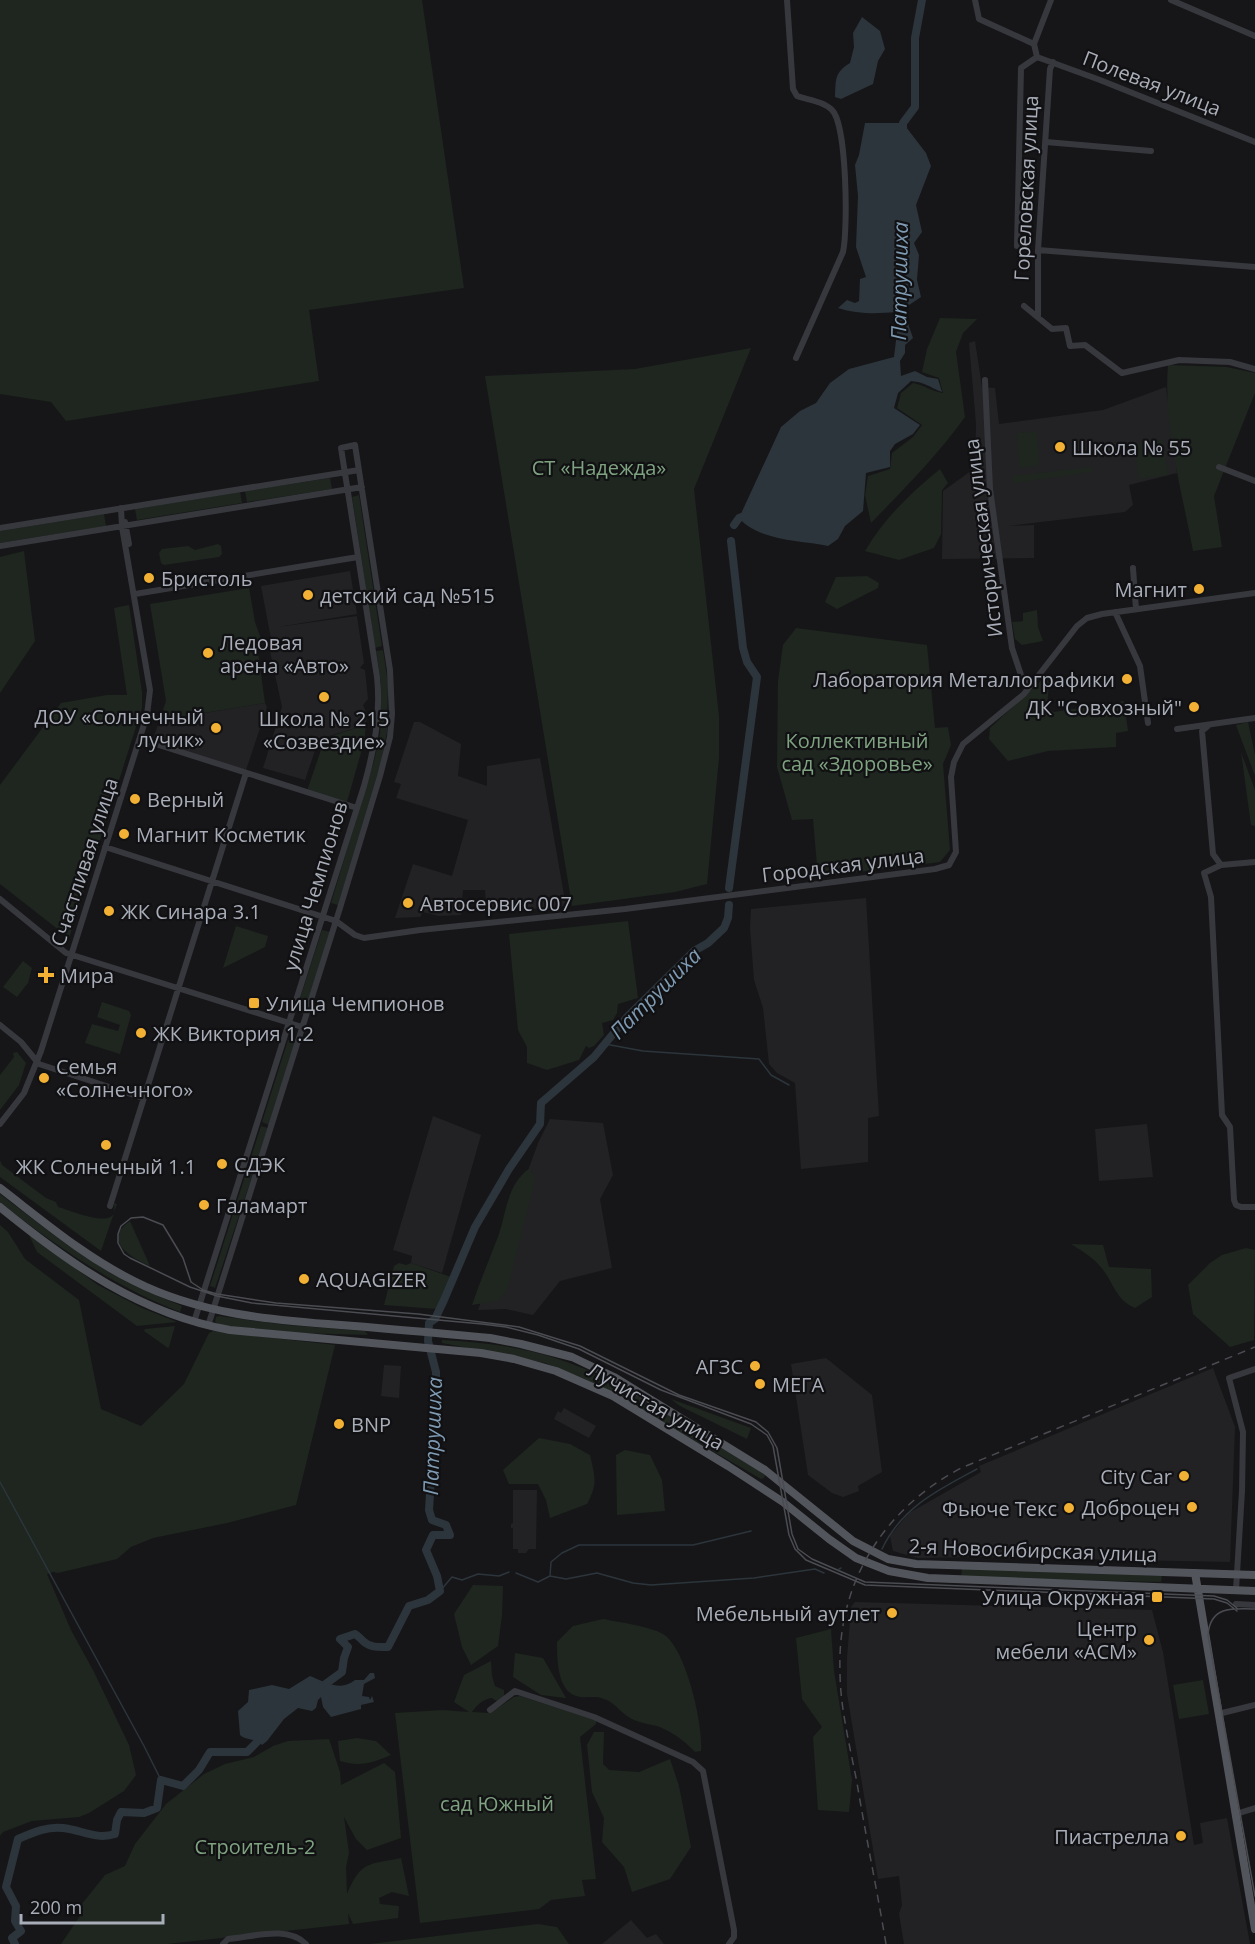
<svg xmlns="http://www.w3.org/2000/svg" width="1255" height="1944" font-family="'Open Sans',sans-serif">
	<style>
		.built { fill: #222225 }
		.green { fill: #1e261f }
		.water { fill: #2c353c }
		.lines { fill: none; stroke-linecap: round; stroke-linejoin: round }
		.stream { stroke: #2c353c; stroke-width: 1.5 }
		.river { stroke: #2c353c; stroke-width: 8 }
		.minor { stroke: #37383d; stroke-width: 6 }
		.major { stroke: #53555c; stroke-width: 8 }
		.tram { stroke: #4a4c52; stroke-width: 1.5 }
		.rail { stroke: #4a4c52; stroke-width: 1.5; stroke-dasharray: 8 6; stroke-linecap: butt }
		.poi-dot { fill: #f2b134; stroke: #111113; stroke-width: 2 }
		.labels { text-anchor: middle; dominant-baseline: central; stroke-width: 4.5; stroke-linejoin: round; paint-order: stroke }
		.street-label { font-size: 20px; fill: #a8adb8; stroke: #111113 }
		.poi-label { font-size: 20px; fill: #a8adb8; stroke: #111113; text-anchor: start }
		.park-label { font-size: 20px; fill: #7fa381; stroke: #111113 }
		.water-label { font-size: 21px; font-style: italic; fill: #7f9bb3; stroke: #111113 }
	</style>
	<rect width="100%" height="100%" fill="#161618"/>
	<path class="built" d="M975 341 982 387 995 388 999 424 1103 410 1166 387 1177 473 1129 485 1133 505 1125 512 1008 526 1034 525V558L942 559 943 491 975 468 976 424 969 343Z
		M350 571 357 614 278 627 357 616 364 663 360 668 365 670 368 699 363 705 367 714 366 725 319 739 305 780 263 768 282 707 268 642 271 639 261 586Z
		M265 703 267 707 246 770 152 742 160 719 172 723 187 720V716Z
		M414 722H420L461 744 458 776 487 786V766L540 758 566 906 491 912 486 903 485 890H463L461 915 439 916 423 912 420 917 395 918 413 864 452 876 468 820 396 798 401 784 394 782Z
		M866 898 879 1116 868 1118V1162L801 1169 795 1083 777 1073 769 1064 763 1008 754 980 750 928 751 909Z
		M433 1116 481 1135 442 1273 411 1263 412 1256 393 1250Z
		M550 1119 603 1123 613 1175 600 1199 612 1268 560 1281 533 1315 506 1309 478 1310 538 1143Z
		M1147 1124 1153 1177 1099 1181 1095 1129Z
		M826 1358 872 1395 882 1472 858 1486 859 1491 843 1497 832 1493 808 1475 791 1364Z
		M384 1365 401 1366 399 1398 381 1396Z
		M1213 1368 1235 1427 1230 1562 976 1557 918 1558 893 1551 890 1536 909 1513 981 1472 979 1466Z
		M564 1408 596 1426 589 1438 554 1419 558 1411 561 1413Z
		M513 1490H537L536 1549H529L526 1553H518V1549H513V1528H511V1524L513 1523Z
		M855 1602 1152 1610 1163 1652 1194 1845 1203 1843 1200 1823 1227 1818 1250 1944H904L899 1914 902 1905 899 1876 878 1879 847 1694V1658L851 1607Z
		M631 1920 647 1938 656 1934 664 1944H602Z"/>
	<path class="green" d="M0 0H422L464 288 309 310 319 381 66 421 51 402 0 394Z
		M940 318 977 319 963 333 956 352 965 417C937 456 904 489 871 523L865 495 868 476 890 469 892 453 913 437 922 425 897 408 901 393 913 383C924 385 933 392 943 393L939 378 922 372 927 349Z
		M751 348 694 489 719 716V758L707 884 675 892 572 906 485 376 635 369Z
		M1168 365 1227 367 1255 373V393L1214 496 1222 547 1193 551C1182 491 1163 426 1168 365Z
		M1035 432 1037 433 1039 463 1037 466 1021 468 1019 465 1017 433Z
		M1163 440 1168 475 1139 479 1135 444Z
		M1092 467V472L1013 483 1012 476Z
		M940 469 948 483 942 490 941 534 934 548 899 560 865 551C884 518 911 493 940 469Z
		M330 478 332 489 247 502 245 491Z
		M240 492 242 503 137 520 135 509Z
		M359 495 382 646 375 648 352 497Z
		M104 514 106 526 0 543V531Z
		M218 544 221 546 222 554 219 557 164 565 161 563 159 553 162 549 188 546 195 550Z
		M24 551 35 641 0 693V557Z
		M867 576 879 583 878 588 837 609 825 602 836 577Z
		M249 588 255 622 261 639 258 652 265 703 173 718 167 716 169 712 163 710 166 701 150 604Z
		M129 605 142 692V708L69 938 0 884V785L61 703 107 695H127L114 608Z
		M1037 610 1038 627 1043 641 1022 645 1015 639 1012 622 1023 621V613Z
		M796 628 927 645 935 728 948 727 951 745 943 764 950 850 940 862 818 877 813 819 792 820 777 767 778 681 783 645Z
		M383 650 388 683 387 732 381 763 338 905 331 903 374 761 380 734 381 683 376 651Z
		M1045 677 1049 682 1047 708 1054 712 1124 701 1128 731 1116 733V747L1048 751 1008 761 989 739 990 728Z
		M1248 722 1255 755V776L1236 725Z
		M366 725 364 742 347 802 307 791 325 738Z
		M1241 752 1255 790V826L1251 825Z
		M628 921 638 998 618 1004 617 1013 613 1020 602 1023 604 1035 594 1046 589 1048 586 1046 579 1060 547 1070 527 1063V1047L518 1030 509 934Z
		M236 926 268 936 265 947 223 968Z
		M322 930 330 932 304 1014 296 1011Z
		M23 961 32 968 28 983 17 997 3 987Z
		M102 1002 129 1011 131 1015 120 1054 85 1043 92 1024 118 1031 120 1025 97 1017Z
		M288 1040 295 1042 269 1125 262 1122Z
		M17 1052 26 1063 19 1085 0 1110V1075L14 1057 13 1053Z
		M261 1126 268 1128 215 1288 210 1286Z
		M0 1160 2 1165 46 1198 56 1202 58 1207C69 1210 111 1228 114 1212 115 1209 114 1206 114 1203L117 1204 101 1251 0 1177Z
		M530 1168 535 1180 507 1291 497 1301 472 1305C480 1281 490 1258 499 1234 507 1210 507 1184 530 1168Z
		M0 1194C41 1225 81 1258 127 1282 145 1291 163 1298 182 1306L180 1312C113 1286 57 1246 0 1203Z
		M130 1221 150 1266C132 1258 101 1241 130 1221Z
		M0 1225 8 1232 25 1259 79 1300 101 1409 141 1426 184 1384 209 1333 213 1331 335 1345 296 1505 227 1523 153 1538 131 1547 117 1559 58 1573 53 1572 47 1574 71 1630 94 1672 129 1745 136 1775 124 1791 89 1813 79 1817 32 1821 3 1832 0 1836Z
		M28 1233 98 1285 142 1308 177 1322 137 1326 37 1252Z
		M1071 1244 1103 1245 1109 1267 1151 1269 1152 1297 1135 1308C1113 1298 1114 1280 1098 1264 1091 1256 1080 1250 1071 1244Z
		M1246 1248 1255 1250 1254 1340 1230 1347 1193 1314 1188 1285 1210 1263 1222 1255Z
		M399 1263 406 1265 411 1263 451 1277 437 1309 384 1305 394 1266Z
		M219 1316 287 1325 365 1331 368 1335 298 1333 221 1325 215 1322 216 1317Z
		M175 1326 169 1347 168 1348 144 1331 145 1329Z
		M442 1340C479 1342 519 1346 555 1358 629 1382 693 1431 760 1471L765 1475 764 1478 761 1479 611 1392 585 1379 545 1363 442 1343Z
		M671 1399 751 1428 747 1439 680 1406Z
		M539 1438 570 1444 590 1455C595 1477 598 1483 587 1504L550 1518 546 1500 538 1484H509L503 1470Z
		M625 1450 650 1455 662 1480 665 1511 617 1515 616 1455Z
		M962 1568 1162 1576 1161 1582 961 1577Z
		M473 1585 503 1586 502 1615 498 1646 471 1665 462 1647 454 1614Z
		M603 1619C618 1622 655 1627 666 1636 687 1654 703 1724 701 1751L695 1752C684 1740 672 1732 657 1726 649 1724 641 1723 634 1720 622 1715 616 1703 604 1699 595 1695 585 1699 576 1696 557 1690 557 1658 557 1642L573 1626Z
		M831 1629 834 1671 852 1780 849 1812 818 1810 813 1737 822 1727 802 1699 796 1638Z
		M515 1653 543 1658 566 1698 541 1695 513 1677Z
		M491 1661 492 1676 495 1686 504 1690V1699L498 1702 492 1698C483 1699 477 1705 472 1712L490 1713 514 1697 520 1696 596 1720V1724L580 1737 596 1879 582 1880 585 1896 551 1900 539 1909 420 1923 395 1713 443 1710 469 1712 454 1702 464 1675Z
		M1203 1680 1209 1714 1179 1719 1173 1685Z
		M594 1732H604L603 1764 609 1770 639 1772 670 1759 679 1786 691 1847 670 1879 632 1892 624 1867 602 1842 604 1818 592 1792 587 1745Z
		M357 1738 376 1741 391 1755C372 1763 360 1767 340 1761L338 1741Z
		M329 1739 340 1772 341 1785 384 1763 395 1772 401 1838 367 1850 356 1839 344 1817 349 1853 346 1867 347 1894C361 1861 367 1865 401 1858L409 1896 392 1892 379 1898 380 1904 399 1906 398 1918 353 1924 348 1913 349 1924 167 1944H61L82 1913 77 1910 105 1875 125 1866 135 1844 166 1804 204 1774 225 1764 254 1757 273 1746 288 1741Z
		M538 1924 557 1927 569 1944H370Z"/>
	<path class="water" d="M862 17 880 31 885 49 878 61 873 84 841 99 835 97C836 79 834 73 850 63L854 47 853 33Z
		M865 123H903L926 153 931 166 916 205 922 232 914 243 919 255 917 280 921 297 903 309 913 338 905 345V353L900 361 901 376 915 371 927 377 938 379 942 392C929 387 927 383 911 381L898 393 894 408 920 425 913 434 895 444 890 451V467L866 473 863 511 845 526 838 539 828 546C799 540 759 541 739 518L781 427 800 411 816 403 830 383 849 369 894 357 898 324 895 312C877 314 856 314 838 308L847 300 855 303 859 301 860 279 866 277 856 247 858 196 855 165 859 155Z
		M370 1673H374L375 1678 364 1684 362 1696 369 1697 370 1700 372 1696 374 1702 361 1705V1709L331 1717 323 1707 321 1697 318 1700 316 1708 312 1711 298 1708 284 1719 267 1741 262 1745C256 1738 247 1741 240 1735L238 1711 248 1702 249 1690 272 1685 289 1689 310 1676C325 1682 341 1692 355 1680H364Z"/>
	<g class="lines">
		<path class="stream" d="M605 1044 643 1051 759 1059 771 1075 789 1085
			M0 1482 144 1746 161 1780
			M882 1549C902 1507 938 1490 977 1469
			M839 1569 841 1568
			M516 1573 538 1582 550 1576 551 1562 562 1553 579 1545H693L751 1531
			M550 1576 566 1579 597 1573 633 1583 651 1585 754 1578 815 1569 824 1573
			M440 1591 452 1577 462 1580 478 1574 499 1576 509 1572"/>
		<path class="river" d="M903 133V123L915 107V38L922 0
			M734 525 739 518 747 515
			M729 888 757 677 747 662 743 648 731 541
			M320 1688 342 1672 344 1658 348 1647 340 1639 355 1634C358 1636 360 1638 363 1641 370 1648 379 1647 388 1647L409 1606 428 1600 440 1591 437 1576 426 1550 433 1535H450L446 1525 432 1520 429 1510 436 1397V1372L428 1341 429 1323 435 1319 444 1300 475 1227 509 1169 540 1124 541 1103 594 1057 628 1016 694 951 708 943 724 928 728 918 729 905
			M15 1944 12 1938 21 1931 15 1921 16 1906 6 1887 18 1839C32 1833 47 1826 63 1828 82 1830 96 1840 115 1834L117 1820 121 1812 144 1813 157 1808 161 1780 183 1786 199 1770 210 1752H247L258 1741 260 1732"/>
		<path class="minor" d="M787 0 793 89 797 96C808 100 823 101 832 110 847 124 848 230 843 252L796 358
			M975 0 979 19 1034 44
			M1171 0 1255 36
			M1037 57 1100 80 1255 142
			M1037 57 1034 44 1051 0
			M1046 142 1151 151
			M1017 246 1021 68 1037 57
			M1038 250 1255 267
			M1024 306 1052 329 1066 328 1070 346 1085 345 1122 373 1179 360 1230 362 1255 369
			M1038 317V250L1050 69 1053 62
			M985 380 990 489 1012 648 1021 675 1031 685
			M1219 467 1255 481
			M125 522 129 544
			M0 528 359 470
			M0 546 362 487
			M1133 568 1136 609
			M135 594 358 557
			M1115 612 1140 666 1148 723
			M1208 726 1202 731 1213 854 1221 865
			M1177 729 1255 718
			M140 739 357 808
			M105 847 336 921 355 935 364 938 420 930 625 909 935 869 949 865 956 852 951 777 954 762 963 744 1024 694 1077 626 1087 618 1102 614 1255 593
			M1255 862 1221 865 1204 873 1211 897 1222 1115 1230 1127 1234 1200 1236 1205 1241 1207H1255
			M0 899 66 953 302 1027
			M0 1025 21 1042 39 1064 143 1098
			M0 1124 24 1093 41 1051 147 715 150 690 122 527 121 508
			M110 1206 246 773
			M194 1322 364 786C374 750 381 715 377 677L341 448 355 445 390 670 392 714 390 737 380 776 340 908 208 1326
			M1236 1590 1242 1491 1243 1432 1229 1378 1255 1369
			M1236 1604 1255 1605
			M490 1710 515 1691 594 1717 693 1762 703 1771 734 1930V1937L729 1944
			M1218 1714 1255 1705
			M1236 1814 1255 1808
			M223 1944 228 1939C253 1937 287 1925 306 1944"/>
		<path class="major" d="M0 1188C43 1221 85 1257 134 1281 199 1314 270 1320 341 1325 391 1329 440 1333 490 1338L521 1344 572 1357 614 1377 765 1470 853 1541 888 1559 916 1564 1255 1575
			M0 1207C70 1264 140 1314 230 1330L481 1353 514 1359 556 1371 613 1396 728 1466 783 1502 829 1539 856 1558 889 1571 928 1578 1255 1591
			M1195 1573 1255 1929"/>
		<path class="tram" d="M1255 1609C1233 1608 1210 1606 1208 1635L1255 1896
			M1237 1611 1227 1603 1214 1599 865 1585 806 1560 795 1549 789 1535 773 1446 767 1435 751 1424 661 1390 579 1349 538 1335 506 1327 482 1324 252 1303 217 1296 190 1287 130 1258 124 1254 118 1243V1234L121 1226 131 1218 143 1217 163 1225 183 1258 191 1282 203 1290 217 1294 276 1303 418 1314 519 1327 580 1346 679 1395 756 1422 768 1432 777 1448 792 1534 798 1549 812 1559 865 1582 1214 1596 1227 1600 1238 1609"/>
		<path class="rail" d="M886 1944C877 1890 866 1837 857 1783 850 1746 840 1708 840 1671 837 1582 884 1509 961 1468L1255 1347"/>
	</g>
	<g class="poi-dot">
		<circle cx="1060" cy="447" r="6"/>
		<circle cx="149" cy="578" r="6"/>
		<circle cx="1199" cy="589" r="6"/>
		<circle cx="308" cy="595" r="6"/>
		<circle cx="208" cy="653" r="6"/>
		<circle cx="1127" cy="679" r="6"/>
		<circle cx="324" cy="697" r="6"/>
		<circle cx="1194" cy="707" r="6"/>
		<circle cx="216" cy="728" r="6"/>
		<circle cx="135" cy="799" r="6"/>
		<circle cx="124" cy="834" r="6"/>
		<circle cx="408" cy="903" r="6"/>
		<circle cx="109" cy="911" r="6"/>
		<path d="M43 966h6v6h6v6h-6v6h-6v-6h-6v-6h6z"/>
		<rect x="248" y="997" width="12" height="12" rx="3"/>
		<circle cx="141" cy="1033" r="6"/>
		<circle cx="44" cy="1078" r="6"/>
		<circle cx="106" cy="1145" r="6"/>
		<circle cx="222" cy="1164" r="6"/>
		<circle cx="204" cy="1205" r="6"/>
		<circle cx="304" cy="1279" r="6"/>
		<circle cx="755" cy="1366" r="6"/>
		<circle cx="760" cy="1384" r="6"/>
		<circle cx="339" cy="1424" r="6"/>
		<circle cx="1184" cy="1476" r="6"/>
		<circle cx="1192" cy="1507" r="6"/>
		<circle cx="1069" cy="1508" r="6"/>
		<rect x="1151" y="1591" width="12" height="12" rx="3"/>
		<circle cx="892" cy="1613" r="6"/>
		<circle cx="1149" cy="1640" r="6"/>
		<circle cx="1181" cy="1836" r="6"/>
	</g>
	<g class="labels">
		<g class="street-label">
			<text transform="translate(1152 83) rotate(21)">Полевая улица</text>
			<text transform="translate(1026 188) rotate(-87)">Гореловская улица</text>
			<text transform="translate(983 538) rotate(-97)">Историческая улица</text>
			<text transform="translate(84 862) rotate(-72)">Счастливая улица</text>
			<text transform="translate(843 865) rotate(-7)">Городская улица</text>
			<text transform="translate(315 886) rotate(-73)">улица Чемпионов</text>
			<text transform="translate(656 1406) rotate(30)">Лучистая улица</text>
			<text transform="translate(1033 1550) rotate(2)">2-я Новосибирская улица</text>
		</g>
		<g class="poi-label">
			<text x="1072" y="447">Школа № 55</text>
			<text x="161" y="578">Бристоль</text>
			<text x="1187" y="589" text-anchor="end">Магнит</text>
			<text x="320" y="595">детский сад №515</text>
			<text x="220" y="642">Ледовая<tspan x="220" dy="23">арена «Авто»</tspan></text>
			<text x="1115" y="679" text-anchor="end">Лаборатория Металлографики</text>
			<text x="1182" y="707" text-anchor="end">ДК "Совхозный"</text>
			<text x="204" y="716" text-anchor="end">ДОУ «Солнечный<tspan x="204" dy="23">лучик»</tspan></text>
			<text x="324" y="718" text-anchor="middle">Школа № 215<tspan x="324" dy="23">«Созвездие»</tspan></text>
			<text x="147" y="799">Верный</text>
			<text x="136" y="834">Магнит Косметик</text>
			<text x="420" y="903">Автосервис 007</text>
			<text x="121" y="911">ЖК Синара 3.1</text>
			<text x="60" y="975">Мира</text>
			<text x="266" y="1003">Улица Чемпионов</text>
			<text x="153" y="1033">ЖК Виктория 1.2</text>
			<text x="56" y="1066">Семья<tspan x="56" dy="23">«Солнечного»</tspan></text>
			<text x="234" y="1164">СДЭК</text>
			<text x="106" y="1166" text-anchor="middle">ЖК Солнечный 1.1</text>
			<text x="216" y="1205">Галамарт</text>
			<text x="316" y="1279">AQUAGIZER</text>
			<text x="743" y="1366" text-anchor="end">АГЗС</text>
			<text x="772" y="1384">МЕГА</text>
			<text x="351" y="1424">BNP</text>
			<text x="1172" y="1476" text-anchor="end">City Car</text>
			<text x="1180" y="1507" text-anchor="end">Доброцен</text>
			<text x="1057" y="1508" text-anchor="end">Фьюче Текс</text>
			<text x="1145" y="1597" text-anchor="end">Улица Окружная</text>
			<text x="880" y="1613" text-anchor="end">Мебельный аутлет</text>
			<text x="1137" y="1628" text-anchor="end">Центр<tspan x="1137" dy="23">мебели «АСМ»</tspan></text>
			<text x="1169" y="1836" text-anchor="end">Пиастрелла</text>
		</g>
		<g class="park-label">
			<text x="599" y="467">СТ «Надежда»</text>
			<text x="857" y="740">Коллективный<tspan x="857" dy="23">сад «Здоровье»</tspan></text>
			<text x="497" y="1803">сад Южный</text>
			<text x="255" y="1846">Строитель-2</text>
		</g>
		<g class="water-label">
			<text transform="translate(899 281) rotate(-89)">Патрушиха</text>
			<text transform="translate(655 993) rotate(-45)">Патрушиха</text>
			<text transform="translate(432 1436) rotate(-88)">Патрушиха</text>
		</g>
	</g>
	<path d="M21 1914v9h142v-9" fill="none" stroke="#a8adb8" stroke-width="3"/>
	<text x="30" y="1914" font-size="18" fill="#a8adb8" stroke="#111113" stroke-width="4.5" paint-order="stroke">200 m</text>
</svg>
